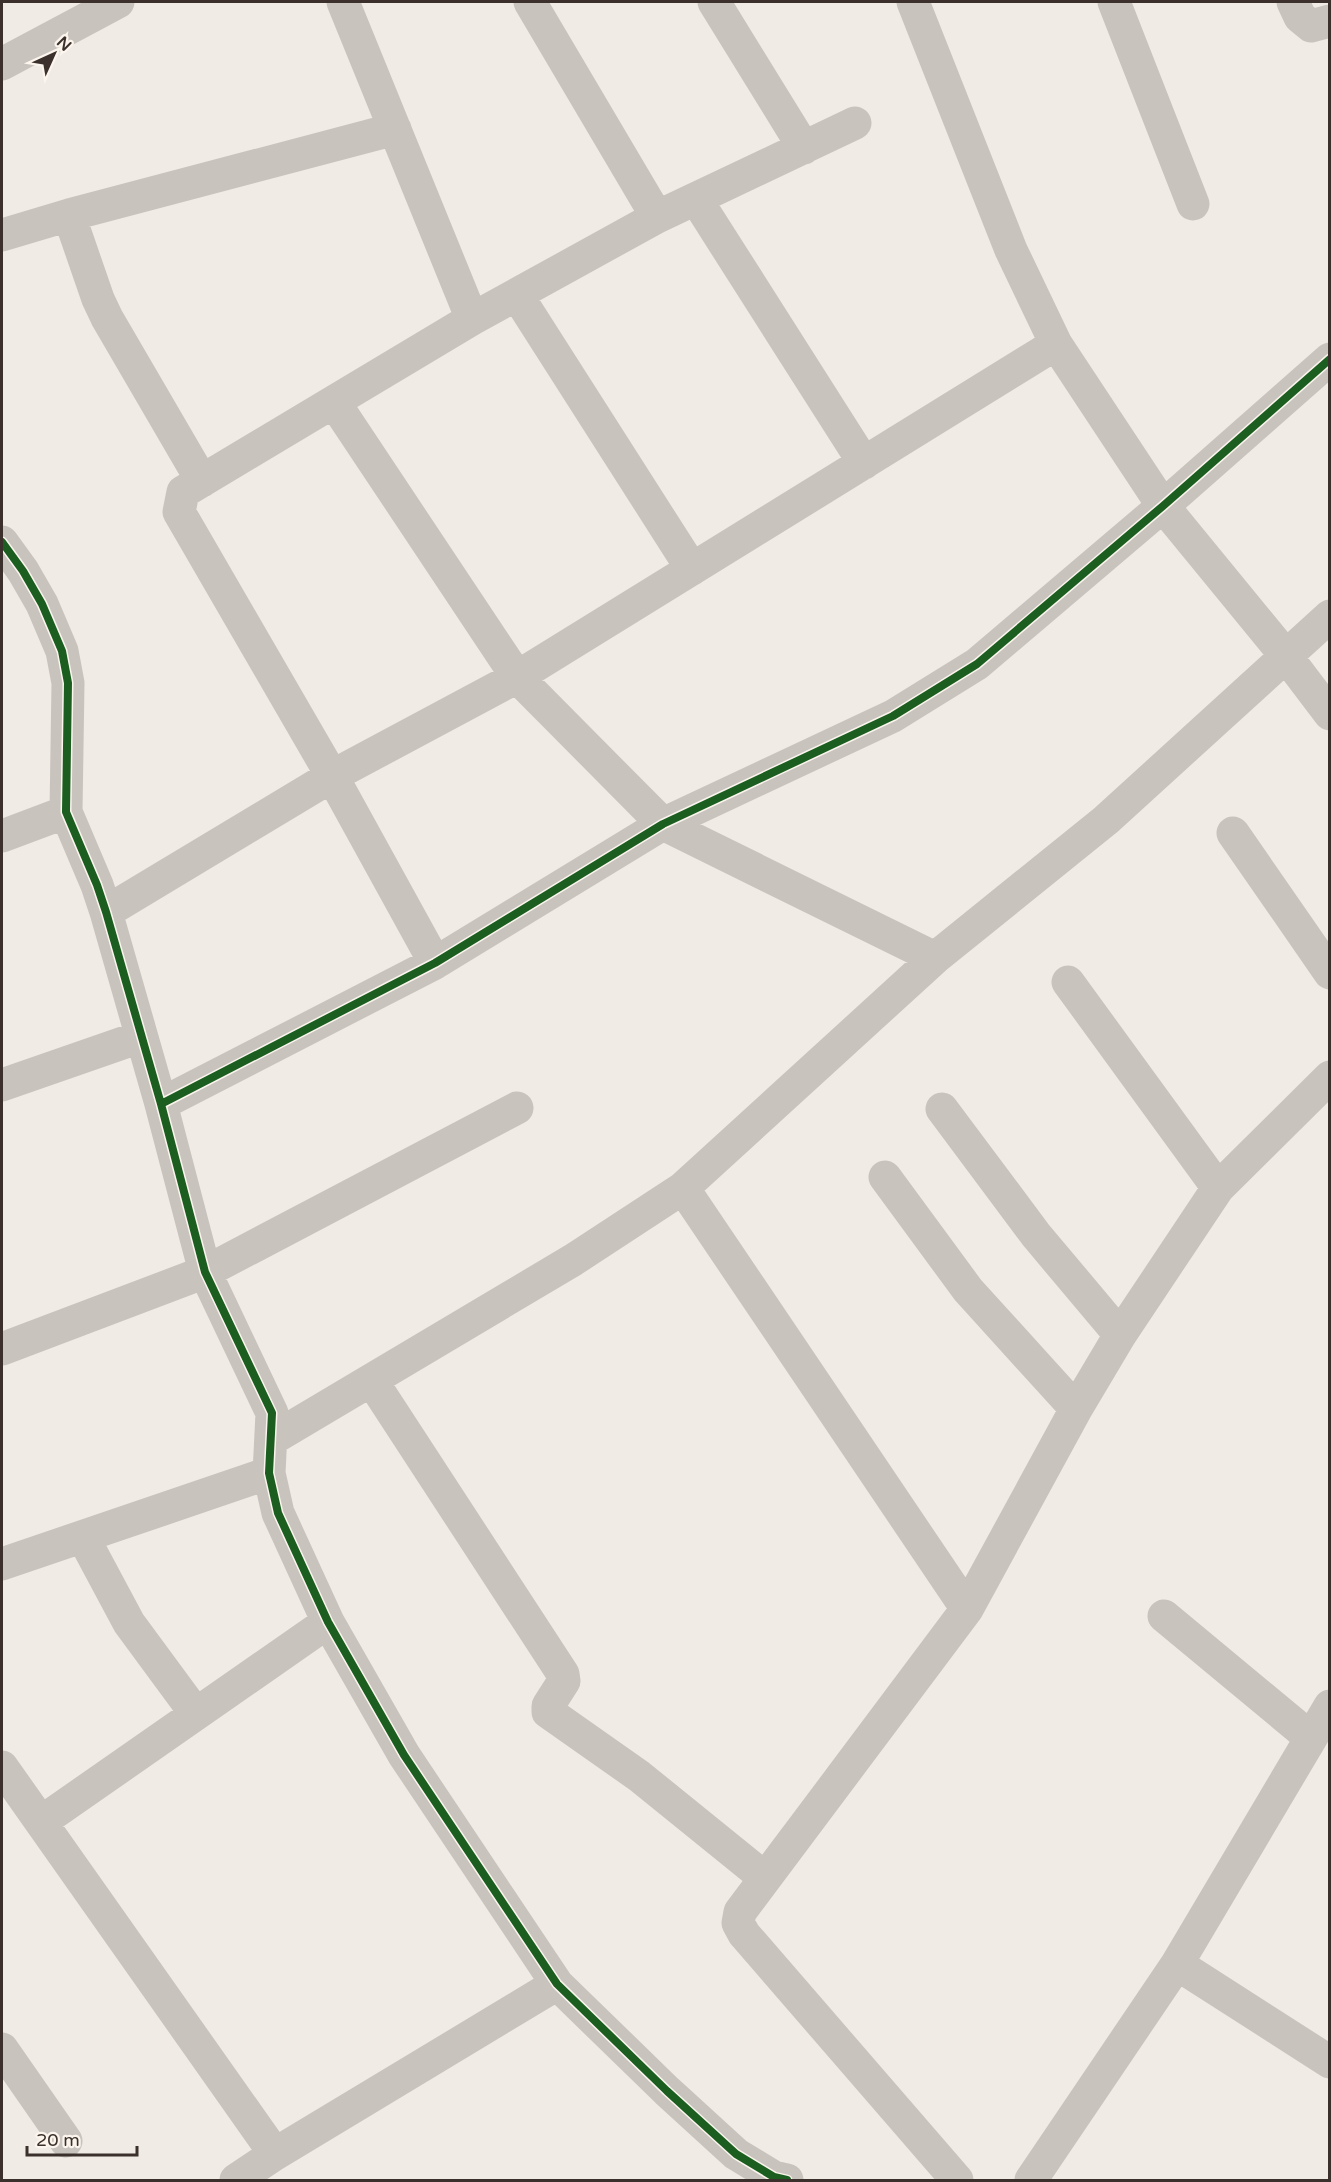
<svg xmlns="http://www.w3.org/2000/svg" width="1331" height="2182" font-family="'Varela Round',sans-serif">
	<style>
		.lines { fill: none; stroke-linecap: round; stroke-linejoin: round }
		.street { stroke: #c9c3be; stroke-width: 33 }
		.cycleway-casing { stroke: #fbf5ee; stroke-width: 11 }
		.cycleway { stroke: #1b5e20; stroke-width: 8 }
	</style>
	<rect width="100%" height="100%" fill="#f0ebe5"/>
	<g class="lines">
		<path class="street" d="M343 2 472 319
			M530 2 657 217
			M714 2 804 148
			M913 2 1011 250 1056 344 1163 506 1286 656 1330 714
			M1114 2 1193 204
			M1293 2 1300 17 1311 26 1330 21
			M2 64 118 2
			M696 199 864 463
			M69 215 98 299 107 318 202 481
			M2 235 69 215 395 129
			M517 295 692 569
			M334 402 517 677 663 824 935 958
			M2 542 23 571 42 604 62 651 68 683 66 812 97 885 106 912 161 1104 205 1272 272 1413 269 1473 278 1513 328 1622 404 1755 557 1984 667 2091 736 2154 774 2177 787 2180
			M1233 833 1330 973
			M2 836 66 812
			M106 912 332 776 517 677 1056 344
			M435 963 332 776 179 512 183 492 472 319 657 217 855 123
			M1068 982 1218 1188
			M2 1085 140 1037
			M161 1104 435 963 663 824 893 716 977 664 1163 506 1330 359
			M942 1109 1036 1235 1120 1335
			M885 1177 968 1290 1076 1409
			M683 1188 967 1609
			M2 1349 205 1272 517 1108
			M372 1381 563 1674 564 1681 548 1706V1712L639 1776 765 1878
			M272 1439 573 1260 683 1188 935 958 1106 820 1330 616
			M83 1537 129 1623 196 1714
			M2 1564 269 1473
			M1164 1616 1311 1738
			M2 1767 275 2154
			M41 1822 328 1622
			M1177 1964 1330 2062
			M2 2049 66 2141
			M236 2180 275 2154 557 1984
			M957 2180 744 1934 738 1923 740 1912 967 1609 1076 1409 1120 1335 1218 1188 1330 1077
			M1031 2180 1177 1964 1330 1706"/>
		<defs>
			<path id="cycleway" d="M2 542 23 571 42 604 62 651 68 683 66 812 97 885 106 912 161 1104 205 1272 272 1413 269 1473 278 1513 328 1622 404 1755 557 1984 667 2091 736 2154 774 2177 787 2180
				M161 1104 435 963 663 824 893 716 977 664 1163 506 1330 359"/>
		</defs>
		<use href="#cycleway" class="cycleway-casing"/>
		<use href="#cycleway" class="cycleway"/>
	</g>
	<rect width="1331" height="2182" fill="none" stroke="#3b302b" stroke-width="6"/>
	<g transform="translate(54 54) rotate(45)" stroke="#fbf5ee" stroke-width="4.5" paint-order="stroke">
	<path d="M0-4.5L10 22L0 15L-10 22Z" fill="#3b302b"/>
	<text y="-9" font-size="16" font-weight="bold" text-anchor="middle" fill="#3b302b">N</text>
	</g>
	<path d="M27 2146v9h110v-9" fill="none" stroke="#3b302b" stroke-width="3"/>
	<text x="36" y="2146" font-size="18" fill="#3b302b" stroke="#fbf5ee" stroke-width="4.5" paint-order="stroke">20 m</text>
</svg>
